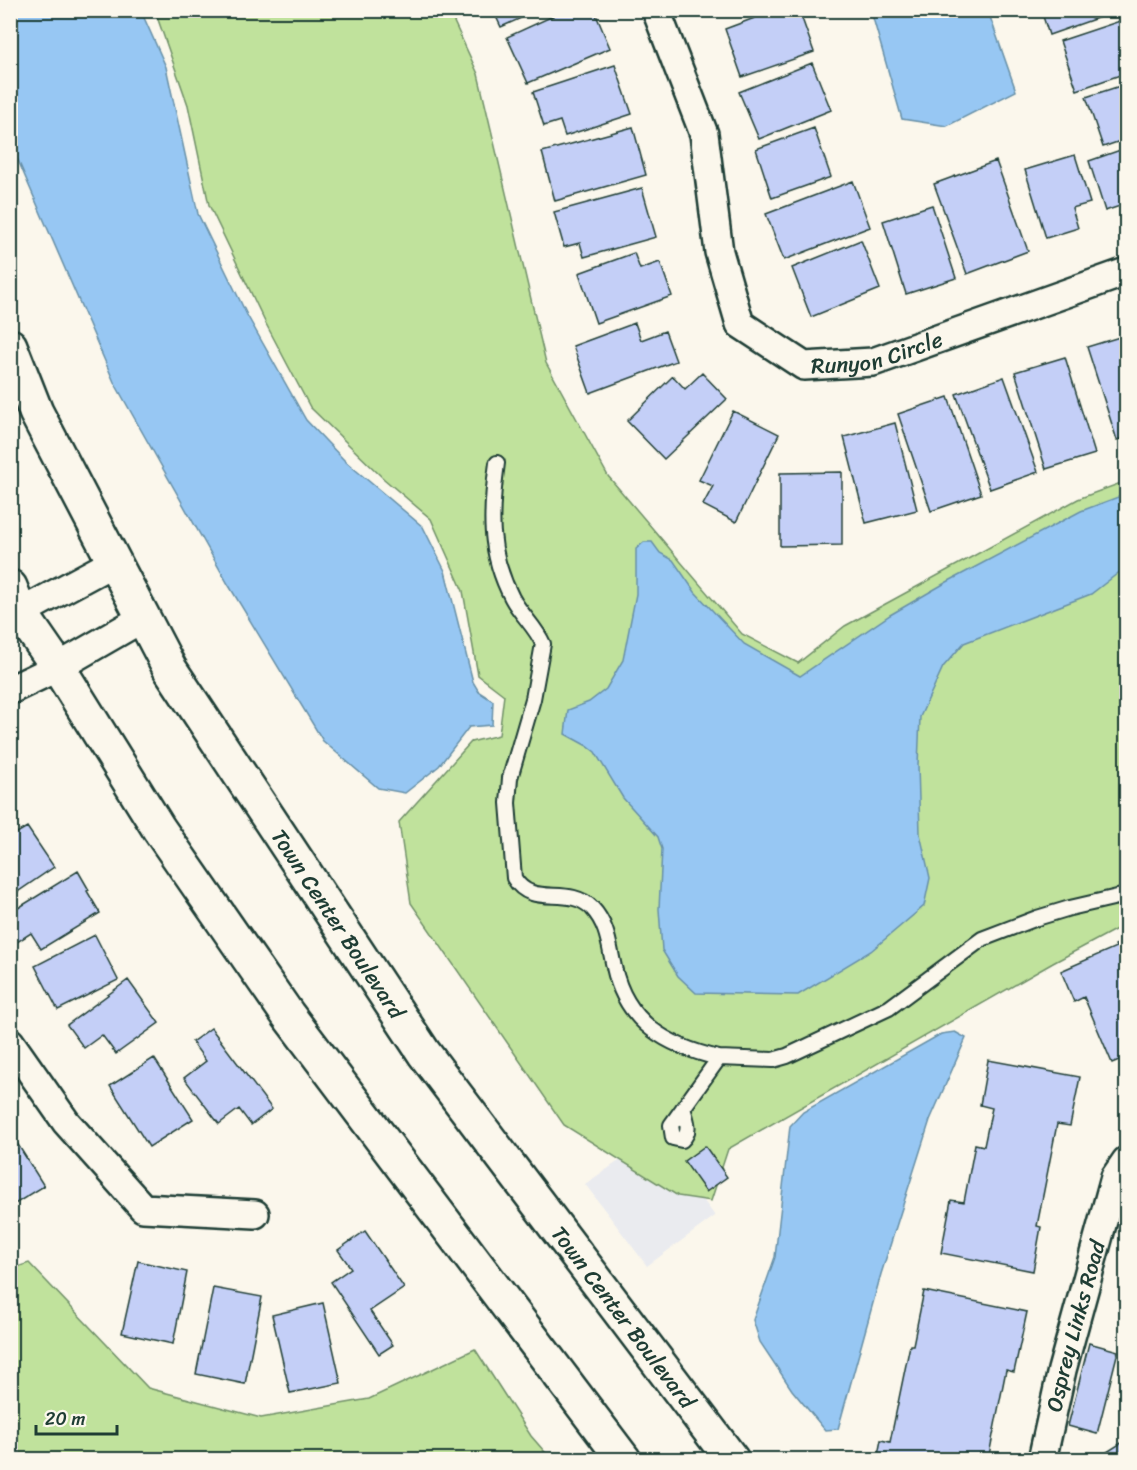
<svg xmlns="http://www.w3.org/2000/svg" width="1137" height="1470" font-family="Sriracha,sans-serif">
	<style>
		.built { fill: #eaebef }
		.green { fill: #c0e29c; stroke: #709068; stroke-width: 1.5 }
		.water { fill: #97c7f3; stroke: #6790a7; stroke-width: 1.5 }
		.building { fill: #c4cff7; stroke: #1f3d34; stroke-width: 1.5 }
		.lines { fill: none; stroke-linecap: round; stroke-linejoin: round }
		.service-casing { stroke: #1f3d34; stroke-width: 18 }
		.minor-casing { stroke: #1f3d34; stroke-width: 32 }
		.secondary-casing { stroke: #1f3d34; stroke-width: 38 }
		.service { stroke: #fbf7ec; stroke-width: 14 }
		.minor { stroke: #fbf7ec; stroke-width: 27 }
		.secondary { stroke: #fbf7ec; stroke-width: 33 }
		.labels { text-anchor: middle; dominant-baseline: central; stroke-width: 4.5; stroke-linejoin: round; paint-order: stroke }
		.street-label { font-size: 22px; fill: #1f3d34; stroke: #fbf7ec }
	</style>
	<rect width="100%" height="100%" fill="#fbf7ec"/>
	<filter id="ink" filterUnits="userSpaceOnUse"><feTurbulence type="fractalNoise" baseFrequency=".0167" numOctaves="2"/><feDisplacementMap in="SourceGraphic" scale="12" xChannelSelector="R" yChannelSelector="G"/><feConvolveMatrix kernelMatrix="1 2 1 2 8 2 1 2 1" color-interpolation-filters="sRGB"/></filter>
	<g filter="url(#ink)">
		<path class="built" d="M656 1136 715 1216 647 1266 585 1184Z"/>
		<path class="green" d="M155 11H449L478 74 546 363 608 476 742 634 798 663 845 626 1078 499 1126 481V924L1053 963 728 1149 711 1201 678 1196 564 1125 411 903 399 822 471 742 499 735 504 695 478 675 463 591 431 519 384 479 310 407 265 322 209 205 188 105Z
			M29 1263 148 1388 261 1418 369 1399 475 1349 531 1436 551 1459H11V1269Z"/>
		<path class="water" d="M10 11H141L166 67 198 214 247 315 306 420 345 461 423 527 445 571 473 682 479 692 493 701 492 725 469 727 439 766 405 793 378 788 323 741 228 584 114 382 11 144Z
			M871 11H988L1016 91 947 126 902 119Z
			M1126 494V567L1091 594 964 643 943 667 920 717 918 765 920 834 930 878 924 906 871 951 798 995 696 993 678 976 662 950 659 909 662 849 658 837 623 798 595 752 587 746 565 734 568 710 589 702 606 689 623 660 636 594V549L644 542H652L660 553 673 560 695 592 744 644 800 676 890 615 947 582 1081 511Z
			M955 1032 966 1038 930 1120 881 1274 838 1429 825 1430 792 1390 760 1342 753 1320 775 1257 790 1126 803 1112 941 1034Z"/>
		<path class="building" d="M493 10H539L501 27Z
			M566 10H594L610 48 528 83 507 37Z
			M776 10H799L814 52 742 77 725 29Z
			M1041 10H1120L1049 35Z
			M1126 19V73L1077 90 1060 41Z
			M812 63 831 110 759 139 739 92Z
			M615 65 632 114 565 136 560 121 544 126 533 92Z
			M1126 84V139L1103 147 1086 97Z
			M633 127 646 175 555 201 542 152Z
			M814 128 831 177 772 198 756 149Z
			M1126 148V204L1105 211 1089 161Z
			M1075 155 1090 203 1072 208 1078 228 1046 238 1025 170Z
			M996 161 1028 251 967 274 934 184Z
			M853 181 870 227 784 260 766 214Z
			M642 188 656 237 584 257 580 243 564 247 554 212Z
			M932 205 956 278 906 294 883 221Z
			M861 240 880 289 811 317 792 268Z
			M634 253 640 269 660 262 672 296 596 323 579 273Z
			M635 323 641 340 665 331 676 361 590 393 573 346Z
			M1126 335V437L1117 440 1087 347Z
			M1065 357 1095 454 1046 469 1015 372Z
			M702 373 727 399 664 459 627 421 673 376 685 389Z
			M1004 377 1038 472 990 489 956 394Z
			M948 397 981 494 931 511 898 414Z
			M733 411 779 434 736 522 703 505 713 486 699 480Z
			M895 423 917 510 866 523 844 437Z
			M842 472V545L780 546V473Z
			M27 827 54 867 10 897V837Z
			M78 871 89 890 87 891 100 913 41 949 31 933 14 944 10 937V913Z
			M95 935 118 980 58 1010 35 966Z
			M1126 940V1057L1112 1063 1084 997 1074 1002 1061 971 1116 947 1115 945Z
			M128 980 159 1023 116 1054 102 1035 84 1048 67 1025Z
			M211 1028 272 1109 251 1125 239 1109 219 1124 184 1078 206 1061 192 1042Z
			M154 1058 193 1119 149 1147 110 1086Z
			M988 1060 1080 1077 1070 1126 1057 1124 1037 1226 1041 1227 1033 1271 941 1253 951 1200 964 1202 975 1144 984 1146 992 1108 980 1105Z
			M10 1132 44 1186 10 1207Z
			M705 1146 727 1177 706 1192 684 1161Z
			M365 1231 404 1288 370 1311 393 1345 379 1354 331 1282 351 1268 338 1250Z
			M138 1261 187 1272 173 1344 122 1333Z
			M213 1288 262 1297 245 1384 196 1374Z
			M924 1291 1027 1312 1014 1372 1006 1370 988 1460H877L881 1440 890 1442 910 1345H913Z
			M323 1303 341 1383 290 1393 272 1315Z
			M1089 1343 1118 1351 1097 1434 1068 1426Z
			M1126 1440V1460H1112L1107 1452Z"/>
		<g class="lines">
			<defs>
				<path id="service" d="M497 463C490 513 488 552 512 598 521 615 536 627 543 644L533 699 510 778 508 803 514 878C532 909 568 884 592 908 608 925 609 946 614 967 626 1023 667 1046 719 1058
					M683 1108C686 1119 692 1131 682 1140L673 1138 671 1125 719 1058 773 1060 787 1056 889 1008 982 939 1037 918 1070 908 1126 895"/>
				<g id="minor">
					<path id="s1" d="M656 10 704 134 719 252 740 324 804 366 873 362 1126 272"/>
					<path d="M10 618 114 562"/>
					<path d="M10 690 58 667 143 618"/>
					<path d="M10 1042 66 1122 143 1208 255 1214"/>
					<path id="s2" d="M1042 1460 1062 1370 1115 1177 1126 1161"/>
				</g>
				<g id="secondary">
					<path id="s3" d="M10 346 36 412 170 669 424 1053 732 1460"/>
					<path d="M10 587 20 612 58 667 159 829 288 1015 624 1460"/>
				</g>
			</defs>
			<use href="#service" class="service-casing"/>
			<use href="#minor" class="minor-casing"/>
			<use href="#secondary" class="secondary-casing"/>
			<use href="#service" class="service"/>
			<use href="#minor" class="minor"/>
			<use href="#secondary" class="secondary"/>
		</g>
	</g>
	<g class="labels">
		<g class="street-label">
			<text stroke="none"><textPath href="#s1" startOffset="478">Runyon Circle</textPath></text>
			<text stroke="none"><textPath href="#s3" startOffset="666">Town Center Boulevard</textPath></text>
			<text stroke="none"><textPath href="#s3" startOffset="1152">Town Center Boulevard</textPath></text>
			<text stroke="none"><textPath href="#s2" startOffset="138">Osprey Links Road</textPath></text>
		</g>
	</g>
	<rect width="1137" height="1470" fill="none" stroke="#fbf7ec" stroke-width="36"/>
	<rect x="18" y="18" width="1101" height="1434" fill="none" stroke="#1f3d34" stroke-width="2" filter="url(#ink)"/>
	<path d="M36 1425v9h81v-9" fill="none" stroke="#1f3d34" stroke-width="3"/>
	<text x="45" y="1425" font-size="18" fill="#1f3d34" stroke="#fbf7ec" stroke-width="4.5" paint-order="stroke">20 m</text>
</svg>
